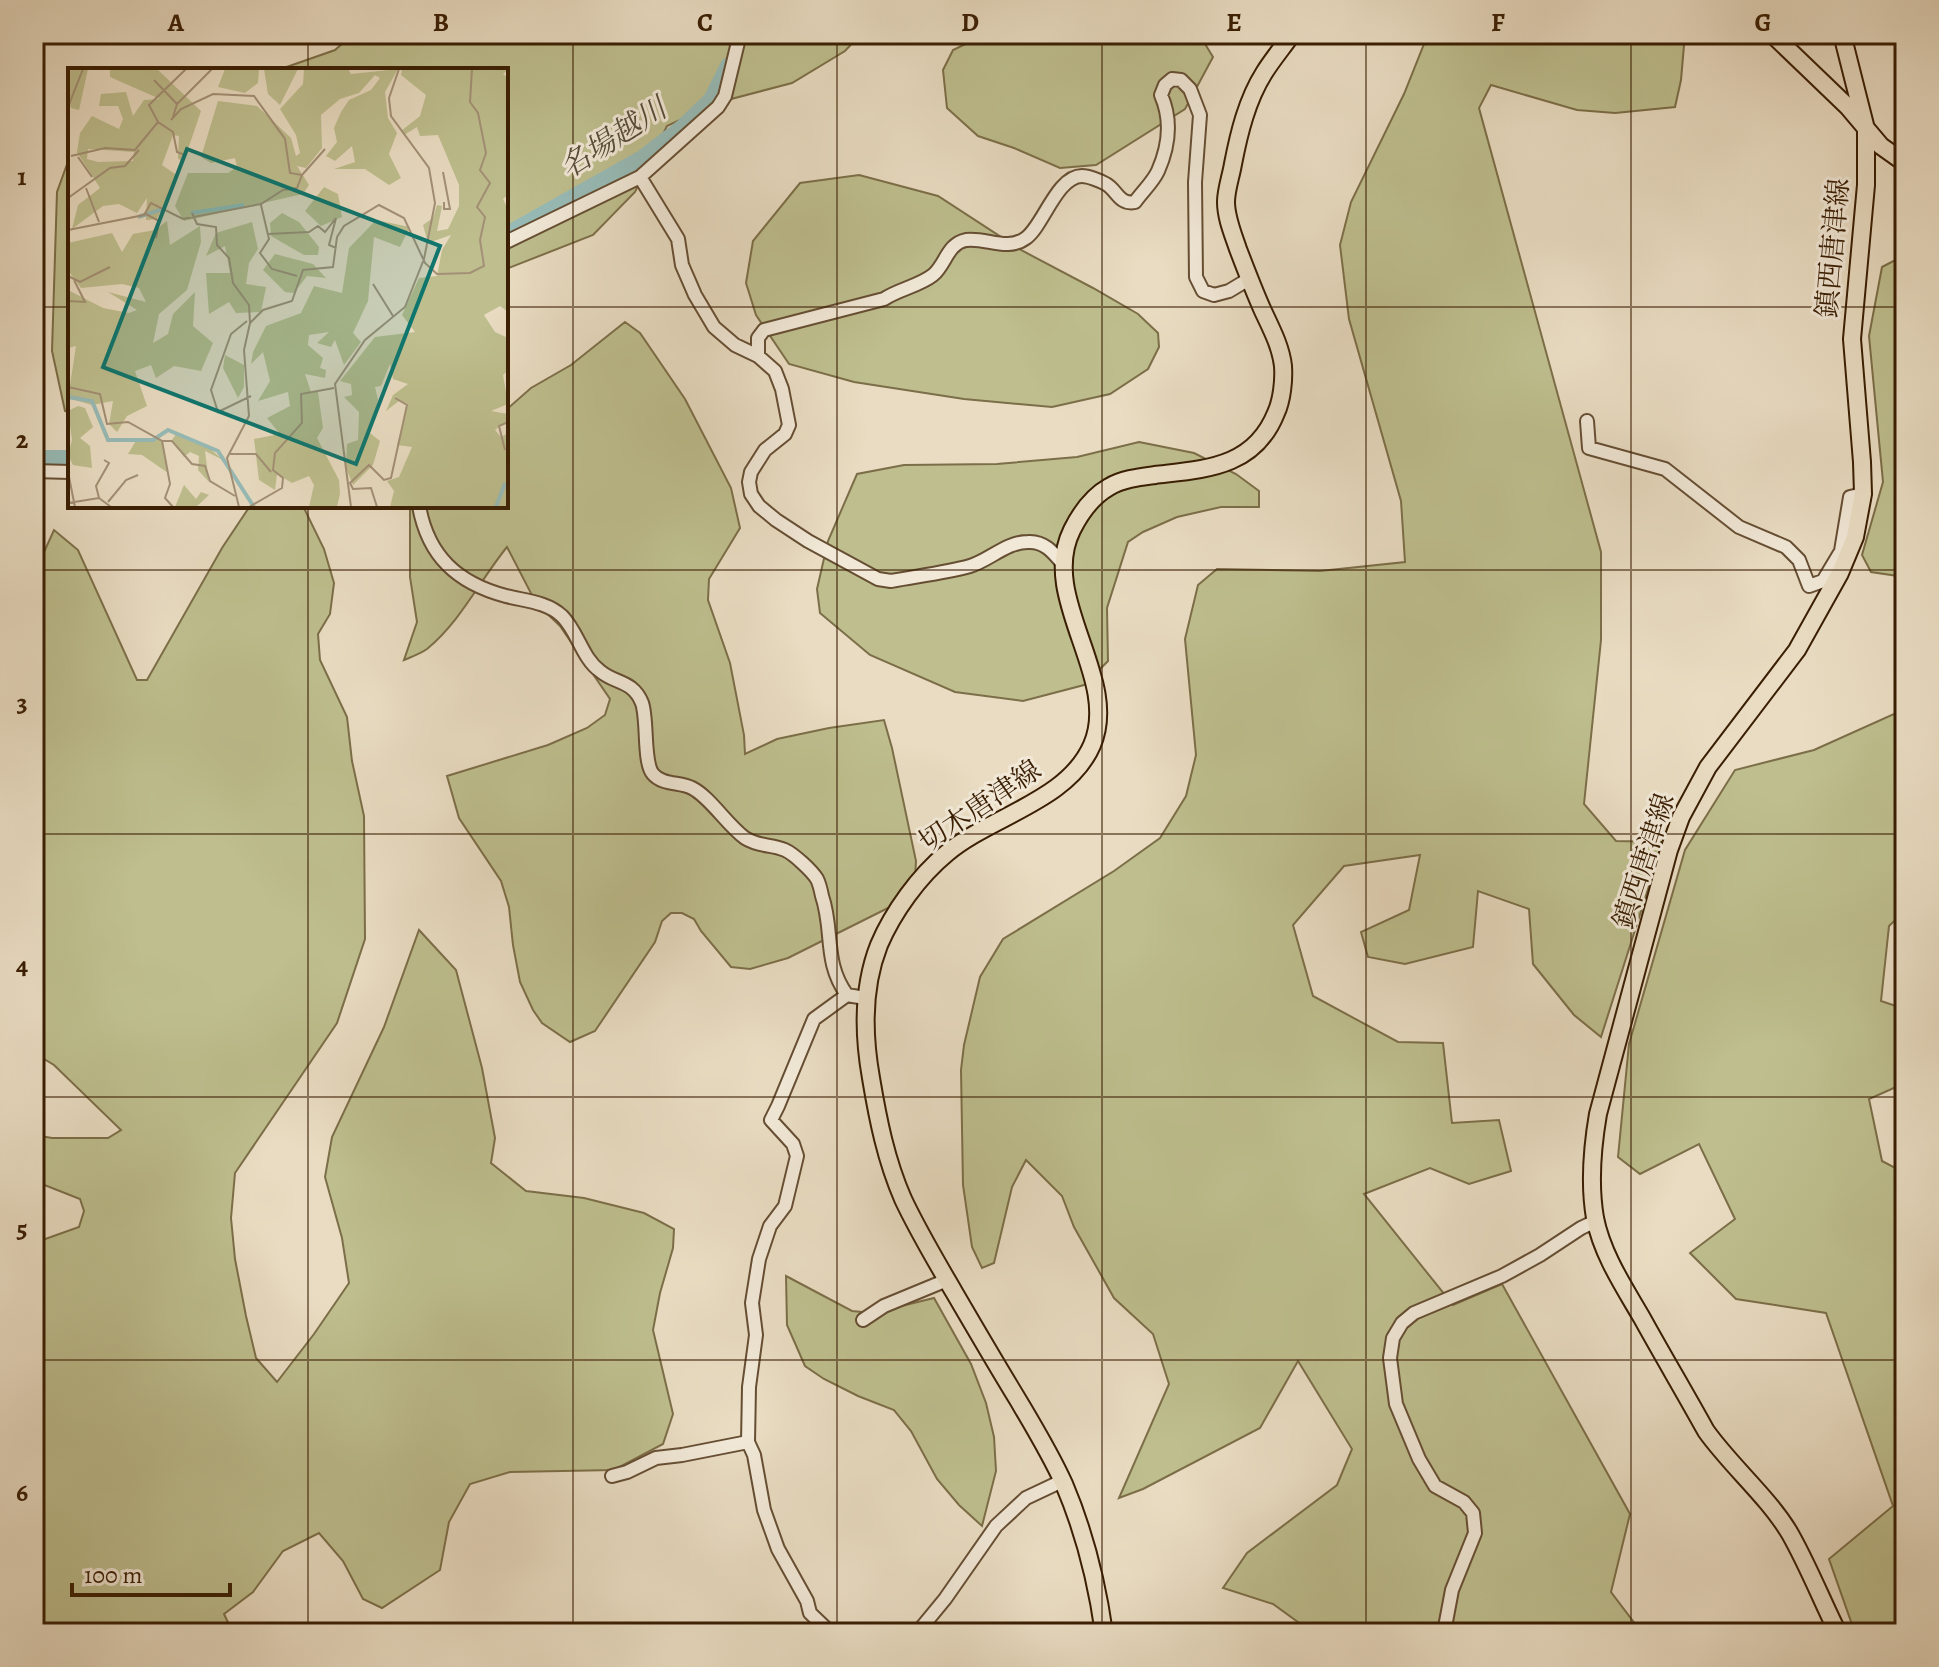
<svg xmlns="http://www.w3.org/2000/svg" width="1939" height="1667" font-family="Alegreya,'Noto Serif JP',serif">
	<style>
		.green { fill: #bebe8e; stroke: #7c6e48; stroke-width: 2 }
		.lines { fill: none; stroke-linecap: round; stroke-linejoin: round }
		.river { stroke: #97bbb7; stroke-width: 18 }
		.minor-casing { stroke: #664e33; stroke-width: 16 }
		.major-casing { stroke: #3a1e03; stroke-width: 20 }
		.minor { stroke: #f1e8d7; stroke-width: 12 }
		.major { stroke: #e9dcc2; stroke-width: 16 }
		.grid { fill: none; stroke: #3a1e03; stroke-width: 2; stroke-opacity: 0.55 }
		.labels { text-anchor: middle; dominant-baseline: central; stroke-width: 6; stroke-linejoin: round; paint-order: stroke }
		.street-label { font-size: 28px; fill: #3a1e03; stroke: #f1e8d7 }
		.water-label { font-size: 30px; font-style: italic; fill: #564d39; stroke: #f1e8d7 }
		.inset-river { fill: none; stroke: #97bbb7; stroke-width: 4 }
		.inset-road { fill: none; stroke: #a39076; stroke-width: 2 }
		.view { fill: #0f766e; fill-opacity: 0.15; stroke: #0f766e; stroke-width: 4 }
		.inset-edge { fill: none; stroke: #3a1e03; stroke-width: 4 }
		.neatline { fill: none; stroke: #3a1e03; stroke-width: 3 }
		.grid-label { font-size: 26px; text-anchor: middle; font-weight: bold; fill: #3a1e03 }
	</style>
	<rect width="100%" height="100%" fill="#e9dcc2"/>
	<filter id="stains"><feTurbulence type="fractalNoise" baseFrequency=".0025" numOctaves="4"/><feColorMatrix values="0 0 0 0 .2 0 0 0 0 .09 0 0 0 0 .02 0 0 0 .5 -.17"/></filter>
	<radialGradient id="worn" r=".72"><stop offset=".6" stop-color="#630" stop-opacity="0"/><stop offset="1" stop-color="#630" stop-opacity=".3"/></radialGradient>
	<path class="green" d="M353 34H861L845 51 792 83 716 103 667 126 635 192 593 235 506 269V70H278L335 50Z
		M977 34H1199L1213 57 1185 109 1096 165 1060 168 1014 148 978 136 947 108 943 70 953 50 974 40Z
		M1428 34H1685L1681 80 1675 107 1615 113 1577 110 1491 85 1479 108 1601 552V640L1584 804 1616 841 1663 842 1601 1037 1574 1015 1533 964 1529 909 1478 891 1473 947 1405 964 1368 957 1361 932 1409 910 1420 855 1344 866 1293 925 1313 996 1398 1042 1443 1043 1452 1123 1499 1120 1511 1171 1469 1184 1430 1168 1364 1194 1453 1305 1502 1284 1630 1514 1611 1592 1642 1633H1313L1273 1604 1223 1588 1247 1553 1337 1485 1352 1449 1298 1361 1260 1428 1143 1489 1119 1498 1169 1384 1153 1334 1114 1298 1074 1227 1062 1196 1026 1160 1012 1187 994 1263 982 1268 972 1247 963 1185 961 1070 964 1045 980 977 1003 939 1114 871 1160 838 1186 796 1196 755 1185 639 1198 585 1217 569 1320 571 1405 562 1401 501 1349 319 1340 245 1351 202 1404 94Z
		M70 156V413L65 411 52 351 57 192Z
		M859 175 938 196 1021 250 1093 288 1138 314 1158 333 1159 347 1148 369 1110 394 1052 407 964 399 854 382 789 364 756 315 746 283 753 241 800 183Z
		M1905 255V577L1871 572 1862 555 1883 482 1869 336 1882 267Z
		M625 322 640 333 685 399 731 488 740 528 709 579 708 600 730 663 744 735 745 754 777 739 829 728 884 720 892 748 916 861 914 895 788 958 750 969 731 967 701 931 694 919 682 913H671L662 921 655 942 595 1031 570 1042 542 1023 533 1010 520 982 513 945 509 907 501 881 459 818 447 776 548 745 587 728 605 715 610 699 560 626 536 603 507 547C480 580 461 621 427 649 420 654 411 657 404 660L417 622 410 577V506H506V410L531 388 571 365Z
		M1139 442 1194 453 1236 474 1259 491V507H1221L1177 517 1143 532 1128 542 1107 608 1108 661 1084 685 1023 701 955 692 870 655 820 613 817 589 828 541 857 474 904 465 997 464 1077 457Z
		M250 506H303L324 549 334 583 330 614 318 634 320 660 347 717 352 761 364 816 365 939 337 1023 235 1173 231 1218 235 1259 246 1316 256 1358 277 1382 314 1334 349 1283 342 1238 325 1177 332 1137 384 1027 419 930 456 970 482 1068 495 1138 491 1163 526 1191 584 1198 644 1213 674 1229 673 1248 660 1293 653 1330 673 1414 663 1444 614 1470 510 1472 470 1484 449 1522 440 1570 382 1608 363 1599 343 1561 319 1533 283 1551 253 1592 224 1614 233 1633H34V1243L79 1227 84 1211 80 1199 42 1184H34V1135L52 1138H108L121 1130 54 1065 34 1053V574L54 530 78 550 137 680H147L222 548Z
		M1905 709V911L1889 926 1881 1001 1905 1009V1083L1869 1099 1882 1161 1905 1173V1633H1855L1829 1559 1893 1506 1826 1313 1736 1299 1690 1253 1735 1219 1699 1144 1640 1174 1618 1157 1629 1044 1685 850 1735 770 1814 750Z
		M786 1276 852 1311 873 1313 934 1298 971 1364 986 1403 994 1437 996 1471 982 1526 959 1505 937 1479 911 1431 894 1410 858 1396 824 1379 805 1366 787 1325Z"/>
	<g class="lines">
		<path class="river" d="M506 236 644 158 683 128 712 100 729 66
			M34 459H70"/>
		<defs>
			<path id="minor" d="M640 177 678 239 682 265 695 295 714 327 735 345 758 356 775 371 782 389 789 425 785 434 765 450 751 472 749 482 751 494 759 506 776 520 808 541 878 579 891 581C917 576 945 573 970 566 990 560 1006 542 1028 542 1044 541 1053 552 1063 564
				M506 242 640 177 718 107 725 96 740 34
				M758 356V338L764 330 884 299C899 289 919 286 933 275 946 264 947 244 966 240 986 237 1007 252 1026 238 1043 226 1057 176 1082 176 1088 176 1101 181 1106 184 1117 190 1119 205 1135 202 1142 192 1153 182 1158 171 1169 146 1172 120 1161 95L1165 85 1172 79 1181 80 1190 89 1200 115 1195 182 1196 277 1203 291 1214 295 1229 291 1249 279
				M1587 421 1589 448 1665 469 1739 527 1786 547 1799 560 1809 586 1823 581 1841 551 1850 497 1863 494
				M34 471 70 472
				M419 506C428 556 457 583 506 596 526 601 547 602 562 616 578 632 582 658 600 671 615 684 633 680 642 703 648 720 643 763 653 774 662 785 680 782 692 788 710 797 727 825 745 838 759 847 771 844 785 850 794 854 812 871 817 879 819 883 821 891 822 896 834 931 823 962 847 995L865 998
				M863 1320 884 1306 947 1280
				M612 1476 627 1472 656 1458 682 1455 748 1442
				M831 1633 810 1613 807 1601 778 1549 764 1510 754 1455 748 1442 749 1387 756 1335 752 1303 759 1259 770 1226 785 1206 797 1156 793 1144 771 1120 778 1106 814 1019 847 995
				M917 1633 945 1599 996 1526 1026 1498 1062 1481
				M1446 1633 1445 1627 1452 1590 1475 1533 1473 1513 1464 1502 1435 1486 1419 1459 1396 1404 1390 1358 1393 1338 1402 1323 1414 1313 1502 1276 1540 1255 1581 1228 1596 1221"/>
			<path id="major" d="M1772 34 1848 107 1881 146 1905 163
				M1104 1633C1097 1583 1084 1531 1064 1484 1051 1455 1034 1427 1018 1400 996 1364 975 1328 954 1292 936 1261 918 1231 903 1199 886 1160 878 1120 871 1078 863 1033 862 988 879 945 893 912 919 876 947 853 991 816 1068 801 1092 745 1121 678 1038 598 1072 530 1080 514 1093 496 1109 487 1122 479 1140 477 1155 475 1205 469 1254 468 1276 413 1282 400 1284 380 1283 366 1281 347 1271 328 1263 311 1254 291 1246 270 1238 249 1233 234 1226 218 1226 202 1226 190 1231 176 1233 164 1239 133 1247 100 1264 73 1272 60 1283 47 1292 34
				M1838 1633C1822 1601 1807 1563 1789 1532 1767 1496 1731 1466 1706 1431 1685 1393 1663 1356 1642 1318 1624 1287 1602 1254 1595 1218 1589 1183 1592 1149 1598 1114L1669 850 1681 817 1708 767 1797 650 1840 573 1855 537 1863 494 1862 462 1852 339 1866 185V129L1842 34"/>
		</defs>
		<use href="#minor" class="minor-casing"/>
		<use href="#major" class="major-casing"/>
		<use href="#minor" class="minor"/>
		<use href="#major" class="major"/>
	</g>
	<path class="grid" d="M308 34V70M573 34V1633M837 34V1633M1102 34V1633M1366 34V1633M1631 34V1633M34 307H70M506 307H1905M308 506V1633M34 570H1905M34 834H1905M34 1097H1905M34 1360H1905"/>
	<g class="labels">
		<g class="street-label">
			<text transform="translate(1833 248) rotate(-85)">鎮西唐津線</text>
			<text transform="translate(980 806) rotate(-34)">切木唐津線</text>
			<text transform="translate(1644 861) rotate(-72)">鎮西唐津線</text>
		</g>
		<g class="water-label">
			<text transform="translate(613 138) rotate(-33)">名場越川</text>
		</g>
	</g>
	<g transform="translate(68 68)">
		<rect width="440" height="440" fill="#e9dcc2"/>
		<path d="M0 1H20L11 42 3 40 0 31ZM42 1H89L133 43 115 96 110 90 111 68 105 67 94 97 110 108 89 151 78 152 79 130 69 145 51 136 35 138 4 161 10 137 32 120 9 84 12 65 24 48 51 61 55 51 50 38H31L33 26 58 24 65 48 76 32 92 31 42 9ZM20 81 66 84 65 93 30 94 19 91ZM157 1H191L190 15 177 25 150 19ZM196 1H230L212 37 200 26ZM236 1H280L283 6 330 1 317 24 320 50 329 65 321 86 333 110 321 117 297 101H266L287 94 284 78 267 93 258 88 269 74 266 60 273 44 281 32 303 22 312 10 307 7 291 25 272 31 253 47 254 80 238 100 229 98 241 117 235 126 116 153 107 138 120 105H160L169 99 167 90 143 95 133 89 150 33 189 38 223 70 228 88 232 85 228 67 212 41 235 16ZM334 1H440L435 6 440 10V127L435 131 440 141V244L432 238 416 247 427 264 438 269 440 279V303L435 307 440 336 423 343 440 346V361L437 354 427 362 433 369 440 365V439H322L326 423 319 413 331 409 344 379 329 377 340 336 331 333 318 343 325 327 340 316 325 311 322 296 313 318 307 319 310 332 302 365 312 373 305 397 285 417 278 400 279 376 290 372 291 344 276 329 284 327 283 316 272 313 307 269 347 264 334 247 351 210 369 208 374 182 383 167 360 175 355 157 365 150 369 137 374 138 369 163 380 161 391 138V117L370 67 352 68 349 59 336 67 333 63 352 48 358 27 333 7ZM256 119 270 126 274 149 253 158 237 143ZM214 145 231 154 251 179 250 187H236L203 168 202 155ZM308 152 342 159 332 179 306 169 300 233 285 265 293 274 276 297 267 272 263 279 249 275 261 264 241 267 240 277 255 290 252 300 258 302 257 310 237 306 243 324H250L255 360 249 370 271 412 272 426 269 439H241L246 417 241 408 224 415 209 406 207 422 191 412 186 371 212 366 199 350 222 338 220 324 190 333 202 313 195 284 183 296 185 284 198 258 233 245 246 218 274 225 281 180ZM99 153 102 177 132 158 133 174 119 222 91 246 85 275 100 266 105 246 127 224 125 258 145 275 133 303 106 298 88 310 83 297 67 303 79 338 59 348 49 364 41 356 45 333 24 337 0 330 8 278 0 280V222L35 240 61 245 69 242 40 224 78 234 71 220 54 216 13 220 0 202V175L44 165 54 184 65 166 87 162ZM184 154 190 181 181 195 178 216 198 219 193 244 168 245 161 234 141 246 138 205H162L157 178 138 188 148 165ZM207 186 245 196 258 210 239 208 226 225 217 224 195 202ZM157 287 176 297V319L170 330 155 300ZM10 338 17 340 25 359 12 370 22 378 24 400 5 397 0 387 4 372 0 343ZM108 366 139 378 155 392 137 383 141 414 130 402 131 388 122 384 116 389 104 372ZM90 370 95 374 100 405 74 387 60 386 69 371ZM116 417 128 431 133 424 141 427 128 439H107Z" fill="#bebe8e" fill-rule="evenodd"/>
		<path class="inset-river" d="M123 145 176 137M70 149 95 141M0 329 24 333 40 372H85L100 362 150 383 186 439M428 439 437 415"/>
		<path class="inset-road" d="M86 12 109 36M0 39 15 1M105 49 109 36 144 1M117 87 109 84 105 64 90 54 81 37 118 1M3 88 37 80 67 82 90 54M10 89 24 109M375 104 382 141H376V134M234 107 257 81M18 120 31 154M0 130 42 100 57 98 71 82M193 137 201 171 192 185 204 201 229 208M124 145 129 156 148 159 149 177 161 190 165 215 181 237 182 255M78 146 91 153 88 170M0 162 76 147 83 135 115 151 193 136 215 122 229 120 234 107 222 105 217 71 186 28 145 26 113 41 103 52M200 166 241 164 250 158 257 164 268 150 261 177 268 180M0 208 12 214 42 199M305 216 325 248M0 233 17 234 6 212M179 253 163 266 143 322 150 344 183 328M0 319 32 326 39 356 60 354 94 373 102 416 97 430 105 439M94 373H104L124 396 137 398 142 413 167 428M437 382 431 358 440 354M162 386H188L203 404M0 404 7 439M31 430 28 418 41 395 36 392M40 434 58 412 70 407M0 435 31 430 43 439M171 439 159 390 181 348 176 282 182 255 195 242 224 233 235 202 265 199 269 169 276 158 311 137 336 150 357 195 369 206 402 205 416 198 412 172 417 149 409 139 422 115 412 102 418 85 410 45 402 34 404 1M181 439 214 420 215 410 205 402 207 385 234 355 233 326 266 320M283 439 267 316 297 272 337 239 356 191 367 135 361 100 323 48 321 30 331 1M309 439 303 420 285 421 282 415 301 397 316 412 323 410 339 337 327 330"/>
		<path class="view" d="M119 81 372 178 288 396 35 299Z"/>
		<rect width="440" height="440" class="inset-edge"/>
	</g>
	<rect width="1939" height="1667" fill="none" stroke="#e9dcc2" stroke-width="88"/>
	<path d="M72 1583v12h158v-12" fill="none" stroke="#3a1e03" stroke-width="4"/>
	<text x="84" y="1583" font-size="24" fill="#3a1e03" stroke="#f1e8d7" stroke-width="6" paint-order="stroke">100 m</text>
	<rect x="44" y="44" width="1851" height="1579" class="neatline"/>
	<g class="grid-label">
		<text x="176" y="31">A</text>
		<text x="441" y="31">B</text>
		<text x="705" y="31">C</text>
		<text x="970" y="31">D</text>
		<text x="1234" y="31">E</text>
		<text x="1498" y="31">F</text>
		<text x="1763" y="31">G</text>
		<text x="22" y="185">1</text>
		<text x="22" y="448">2</text>
		<text x="22" y="711">3</text>
		<text x="22" y="974">4</text>
		<text x="22" y="1237">5</text>
		<text x="22" y="1501">6</text>
	</g>
	<rect width="100%" height="100%" filter="url(#stains)"/>
	<rect width="100%" height="100%" fill="url(#worn)"/>
</svg>
